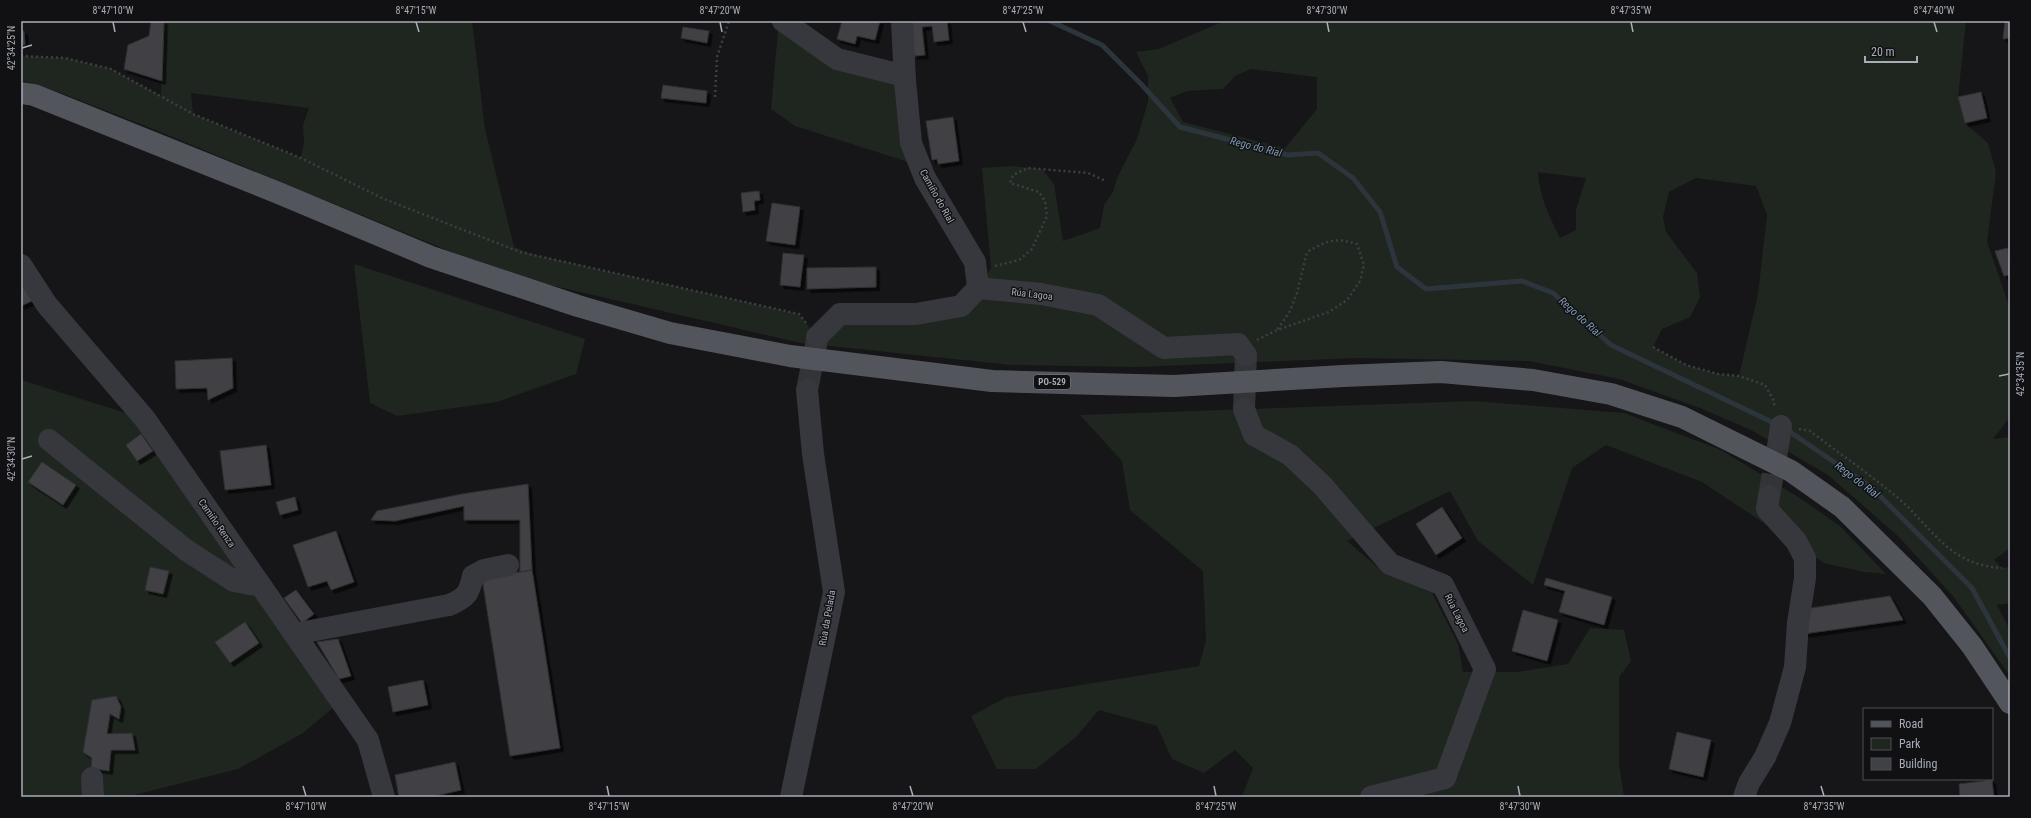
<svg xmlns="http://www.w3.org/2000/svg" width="2031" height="818" font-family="'Roboto Condensed',sans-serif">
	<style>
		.green { fill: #1e261f; fill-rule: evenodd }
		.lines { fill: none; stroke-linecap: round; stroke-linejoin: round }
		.stream { stroke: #2c353c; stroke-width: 5 }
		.building { fill: #404145; stroke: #303034; filter: url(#shadow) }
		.minor-tunnel { stroke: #333438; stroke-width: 22; stroke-dasharray: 22 11; stroke-linecap: butt }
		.path { stroke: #3d3f44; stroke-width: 2.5; stroke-dasharray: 2 3; stroke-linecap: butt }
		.minor { stroke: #37383d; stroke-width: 22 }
		.major { stroke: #53555c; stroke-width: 22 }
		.ticks { fill: none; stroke: #a8adb8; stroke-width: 1.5 }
		.labels { text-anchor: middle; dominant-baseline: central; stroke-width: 3; stroke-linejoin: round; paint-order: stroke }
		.shield { fill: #111113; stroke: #7b7e86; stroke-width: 1 }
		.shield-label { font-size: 9px; font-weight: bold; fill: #a8adb8 }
		.street-label { font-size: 10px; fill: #a8adb8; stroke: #111113 }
		.water-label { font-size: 11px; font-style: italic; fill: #7f9bb3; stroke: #111113 }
		.neatline { fill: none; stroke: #a8adb8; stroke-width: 1.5 }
		.ticks-label { font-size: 10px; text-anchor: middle; fill: #a8adb8 }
	</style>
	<defs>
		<filter id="shadow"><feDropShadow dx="3.5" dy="3.5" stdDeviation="0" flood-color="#0009"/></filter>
	</defs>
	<rect width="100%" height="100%" fill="#161618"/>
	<path class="green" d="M164 21H472L485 129 514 247 535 255 799 314 817 337 840 314H916L978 288 991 268 982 168 1011 166 1042 169 1054 184 1063 241 1100 228 1104 205 1113 192 1117 178 1137 139 1148 102V76L1136 52 1159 49 1224 21H1966L1958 97 1965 123 1988 143 1996 172 1987 242 2010 308V417L1993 439 2010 437V548L1994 560 2002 568 2010 567V603L1997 605 2010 630V676L1953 596 1899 537 1828 475 1751 430 1700 408 1619 379 1529 361 1357 358 1137 367 1011 365 801 343 537 282 456 254 153 129 61 93 21 80V56L65 58 111 69 161 96ZM1251 69 1317 77V109L1285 148 1183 122 1170 98 1187 91 1223 89 1235 76ZM191 93 309 108 303 125 304 143 301 158 193 114ZM1538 172 1586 178 1576 210V230L1560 238C1550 218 1539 195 1538 172ZM1696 178 1756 186 1767 215 1758 294 1739 376 1718 374 1686 365 1653 347 1662 329 1690 317 1700 297 1697 273 1666 232 1663 217 1669 192Z
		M779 21 837 59 905 76 921 166 795 126 771 109Z
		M354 264 585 339 576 374 497 402 397 416 370 403Z
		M21 380 145 419 341 701 303 733 238 769 126 797H21Z
		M1474 401 1624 413 1721 450 1800 498 1841 527 1886 574 1864 572 1824 563 1702 482 1606 445 1572 468 1533 585 1478 541 1450 491 1347 541 1383 572 1432 593 1458 644 1463 672H1517L1568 664 1590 628 1624 630 1631 661 1619 677V764L1624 797H1242L1253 768 1235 750 1204 773 1172 759 1157 726 1099 710 1076 737 1036 769H997L971 716 1007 697 1199 666 1206 641 1203 571 1130 510 1122 461 1080 415Z"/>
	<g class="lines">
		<path class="stream" d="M1050 21 1102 45 1141 84 1180 127 1288 155 1318 153 1353 178 1380 212 1397 267 1426 289 1522 281 1553 293 1611 345 1776 424
			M1787 430 1871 487 1972 588 2010 658"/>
	</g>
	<path class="building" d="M151 21H164L162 81 124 69 128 45 149 36Z
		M842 21H880L875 40 857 36 855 44 837 39Z
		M910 21H947L949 40 934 42 932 26 922 27 925 55 914 56Z
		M2005 21H2010V38L2003 39Z
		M683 27 709 31 707 43 681 38Z
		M21 31H24L25 45H21Z
		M663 85 707 91 706 103 661 98Z
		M1981 92 1987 118 1965 123 1958 97Z
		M953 117 959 161 938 164 937 159 932 160 926 121Z
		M759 191 760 200 754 201 755 210 743 212 741 193Z
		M772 203 800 207 795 245 766 241Z
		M2008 248 2010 275 2004 276 1995 251Z
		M783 253 804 255 800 287 780 285Z
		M876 267V287L807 289V268Z
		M21 281 32 301 21 306Z
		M232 358 233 388 208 400 207 388 176 389 175 361Z
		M141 434 153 451 137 461 126 445Z
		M266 445 271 485 225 490 220 451Z
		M42 462 76 485 63 505 28 482Z
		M528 484 532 570 520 572V520H464V506L395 521 371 520 377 511 462 494Z
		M295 497 298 510 280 515 276 502Z
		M1442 507 1462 538 1436 555 1416 524Z
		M336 531 354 582 331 590 327 581 308 587 293 545Z
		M150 567 169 571 163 594 145 590Z
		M532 570 560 748 510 756 482 578Z
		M1546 578 1612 597 1604 625 1559 612 1565 591 1544 585Z
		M296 590 314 614 302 623 284 598Z
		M1890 596 1903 620 1803 634 1805 609Z
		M1523 610 1558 620 1547 661 1512 651Z
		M245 622 259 643 230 663 215 642Z
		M338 639 351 676 339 679 317 642Z
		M423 680 428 705 393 712 388 687Z
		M116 696 121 707 119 719 110 714 107 734 132 733 135 750H111L109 771 91 768 92 758 83 752 92 700Z
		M1677 732 1711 740 1703 777 1669 769Z
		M455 762 461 790 431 797H399L395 775Z
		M1992 780 1994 797H1960L1959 784Z"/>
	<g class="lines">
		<path class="minor-tunnel" d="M807 390 817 340
			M1244 409 1246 355
			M1769 496 1779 440"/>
		<path class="path" d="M21 56 65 58 111 69 193 114 301 158 384 199 520 252 799 314 806 323
			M715 97 717 57 729 21
			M995 266 1019 260 1032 249 1047 216 1045 201 1039 192 1010 183 1013 175 1028 168 1088 173 1106 181
			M1257 340 1277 330 1329 312 1347 300 1360 281 1364 265 1357 244C1335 237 1326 241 1307 252L1297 293 1290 311 1277 330
			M1653 347 1686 365 1718 374 1739 376 1765 385 1773 399 1775 408
			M1799 429 1810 431C1839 453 1869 474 1897 497 1933 528 1948 565 2002 568"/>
		<path class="minor" d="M783 21 837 59 905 76
			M902 21 905 81 911 143 925 178 975 262 978 288
			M21 265 47 305 145 419 368 740 384 797
			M817 337 840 314H916L961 306 978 288 1041 294 1098 305 1164 348 1238 344 1246 355
			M1244 409 1254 435 1290 455 1322 485 1390 564 1443 585 1485 669 1445 778 1371 797
			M49 440 186 550 234 581 261 586
			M1779 440 1781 426
			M294 634 449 605C466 598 469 594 473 576L484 570 508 565
			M92 778 93 797
			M791 797 834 592 813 454 807 390
			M1744 797 1749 783 1765 757 1780 723 1795 667 1798 623 1805 578V558L1796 541 1767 509 1769 496"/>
		<path class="major" d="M21 93 34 95 281 194 431 257 578 306 670 333 790 356 992 381 1174 386 1343 376 1441 372 1533 380 1611 394 1682 417 1791 471 1842 507 1932 596 1972 646 2010 703"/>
	</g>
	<path class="ticks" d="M113 22 115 32M416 22 419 32M720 22 722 32M1023 22 1026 32M1327 22 1329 32M1631 22 1633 32M1934 22 1937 32M22 48 32 45M1999 376 2009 374M22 459 32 456M303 786 306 796M607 786 609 796M910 786 913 796M1214 786 1216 796M1518 786 1520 796M1821 786 1824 796"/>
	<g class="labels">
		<rect class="shield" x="1034" y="375" width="36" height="14" rx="3"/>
		<g class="shield-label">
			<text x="1052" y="382">PO-529</text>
		</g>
		<g class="street-label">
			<text transform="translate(937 196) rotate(61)">Camiño do Rial</text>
			<text transform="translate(1032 294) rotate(7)">Rúa Lagoa</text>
			<text transform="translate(217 523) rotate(55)">Camiño Renza</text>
			<text transform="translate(1457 613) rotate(63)">Rúa Lagoa</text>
			<text transform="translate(827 618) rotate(-80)">Rúa da Pelada</text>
		</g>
		<g class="water-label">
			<text transform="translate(1256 147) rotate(14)">Rego do Rial</text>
			<text transform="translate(1580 317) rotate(42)">Rego do Rial</text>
			<text transform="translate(1857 480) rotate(37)">Rego do Rial</text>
		</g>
	</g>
	<rect width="2031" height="818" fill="none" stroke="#111113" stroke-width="44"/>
	<rect x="1863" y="708" width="130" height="72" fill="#111113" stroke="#4d4f55"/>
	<rect x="1871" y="721" width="20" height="6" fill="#53555c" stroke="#4d4f55"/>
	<text x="1899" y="728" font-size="12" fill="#a8adb8">Road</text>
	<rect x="1871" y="738" width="20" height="12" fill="#1e261f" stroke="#4d4f55"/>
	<text x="1899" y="748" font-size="12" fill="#a8adb8">Park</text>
	<rect x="1871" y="758" width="20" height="12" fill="#404145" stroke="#4d4f55"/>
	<text x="1899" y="768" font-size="12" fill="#a8adb8">Building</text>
	<path d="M1865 56v6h52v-6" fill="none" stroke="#a8adb8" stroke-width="2"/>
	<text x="1871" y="56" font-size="12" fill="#a8adb8" stroke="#111113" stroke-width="3" paint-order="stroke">20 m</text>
	<rect x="22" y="22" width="1987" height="774" class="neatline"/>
	<g class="ticks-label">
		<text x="113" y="14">8°47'10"W</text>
		<text x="416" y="14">8°47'15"W</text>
		<text x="720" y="14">8°47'20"W</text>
		<text x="1023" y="14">8°47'25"W</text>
		<text x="1327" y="14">8°47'30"W</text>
		<text x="1631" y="14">8°47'35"W</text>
		<text x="1934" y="14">8°47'40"W</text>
		<text transform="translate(11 48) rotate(-90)" y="4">42°34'25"N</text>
		<text transform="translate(2020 374) rotate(-90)" y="4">42°34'35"N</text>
		<text transform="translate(11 459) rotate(-90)" y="4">42°34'30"N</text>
		<text x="306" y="810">8°47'10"W</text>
		<text x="609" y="810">8°47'15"W</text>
		<text x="913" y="810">8°47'20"W</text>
		<text x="1216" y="810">8°47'25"W</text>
		<text x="1520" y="810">8°47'30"W</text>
		<text x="1824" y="810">8°47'35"W</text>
	</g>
</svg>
